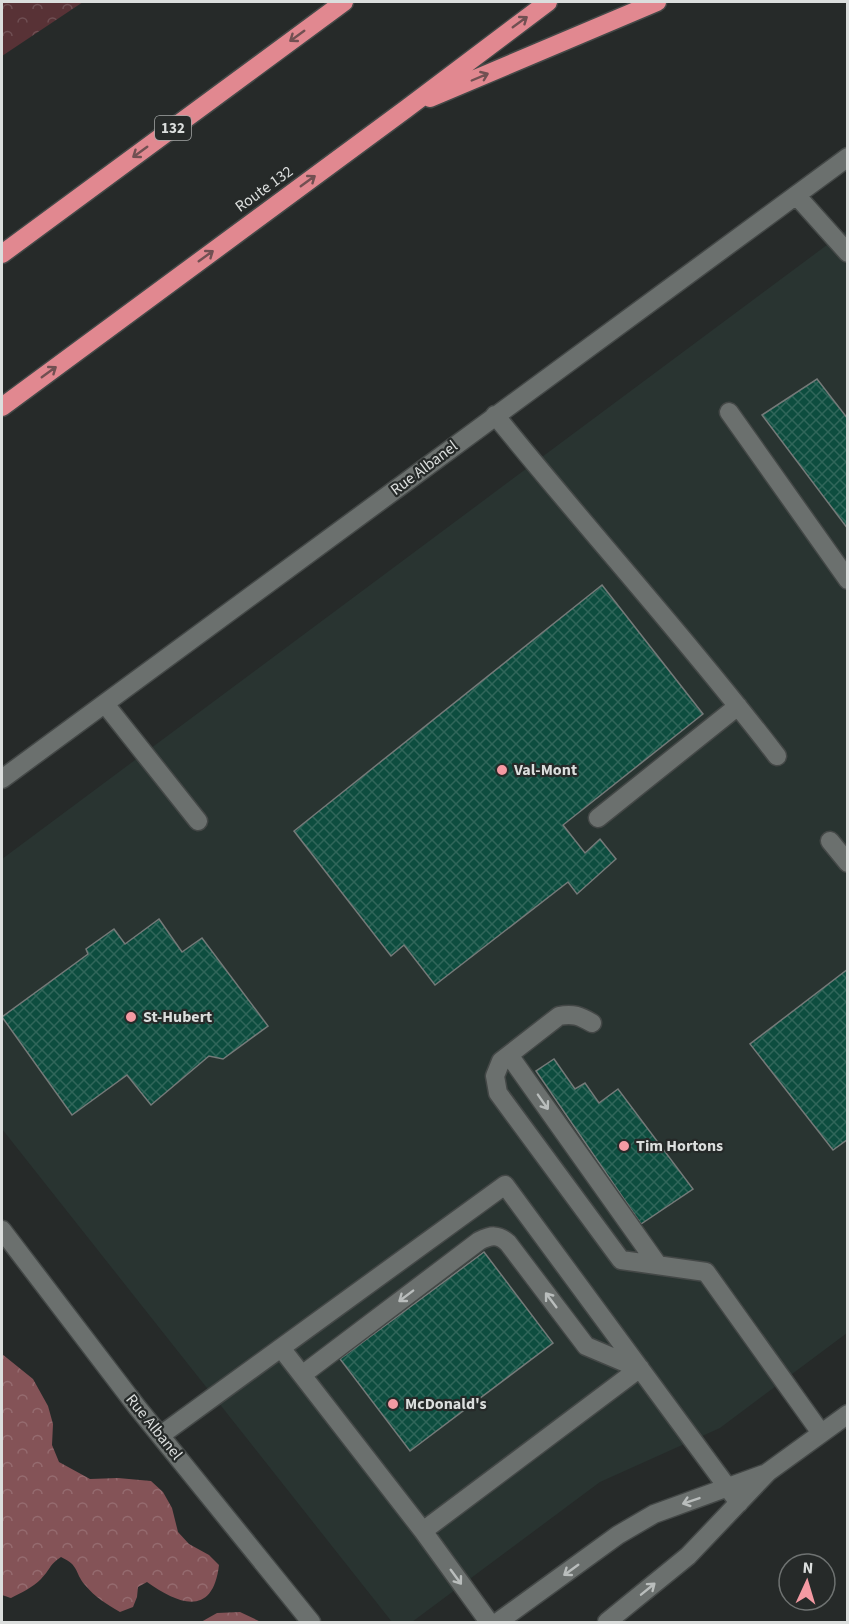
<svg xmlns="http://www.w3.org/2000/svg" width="849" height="1624" font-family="'Source Sans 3',sans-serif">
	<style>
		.built { fill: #293431 }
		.forest { fill: url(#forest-crowns) }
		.park { fill: url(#park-crowns) }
		.building { fill: url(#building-cross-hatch); stroke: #757a79; stroke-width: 1.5 }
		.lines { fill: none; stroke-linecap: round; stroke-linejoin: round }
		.minor-casing { stroke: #444847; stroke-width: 21 }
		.highway-casing { stroke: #444847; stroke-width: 21 }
		.minor { stroke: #6b706e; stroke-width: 18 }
		.highway { stroke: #e18890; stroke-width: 18 }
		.oneway { stroke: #715052 }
		.oneway2 { stroke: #b9bdbc }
		.poi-dot { fill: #f49aa3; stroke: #262a29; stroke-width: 2 }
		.labels { text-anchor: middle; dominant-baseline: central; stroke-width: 4.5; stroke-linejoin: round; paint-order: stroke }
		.shield { fill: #262a29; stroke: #a5a8a7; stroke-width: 1.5 }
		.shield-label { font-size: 15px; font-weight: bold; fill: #dbdedd }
		.street-label { font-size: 16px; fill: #dbdedd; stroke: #262a29 }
		.poi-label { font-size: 16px; font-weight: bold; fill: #dbdedd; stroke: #262a29; text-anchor: start }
	</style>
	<defs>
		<pattern id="forest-crowns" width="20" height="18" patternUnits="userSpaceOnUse" patternTransform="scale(1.5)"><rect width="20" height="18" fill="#845357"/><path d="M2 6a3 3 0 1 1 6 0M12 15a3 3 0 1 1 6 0" fill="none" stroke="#956b6f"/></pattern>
		<pattern id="park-crowns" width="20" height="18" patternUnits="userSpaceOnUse" patternTransform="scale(1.5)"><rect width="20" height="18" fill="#583236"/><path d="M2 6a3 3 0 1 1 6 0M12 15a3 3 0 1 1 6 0" fill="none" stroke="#6f4f53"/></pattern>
		<pattern id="building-cross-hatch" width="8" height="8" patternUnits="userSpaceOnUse" patternTransform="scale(1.5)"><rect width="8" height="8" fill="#0d4d3f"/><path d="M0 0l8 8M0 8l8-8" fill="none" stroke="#30665a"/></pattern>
	</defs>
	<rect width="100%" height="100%" fill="#262a29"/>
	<path class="built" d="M847 230V1333L720 1428 600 1482 412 1622H392L2 1129V859Z"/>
	<path class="forest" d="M2 1354 33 1379 48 1406 53 1424 52 1445 59 1462 90 1479 118 1478 151 1481 163 1492 172 1508 178 1532 189 1544 209 1555 219 1565C213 1617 179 1605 147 1582L138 1587 137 1597 133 1607 120 1612C106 1604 95 1597 85 1585 74 1572 80 1566 61 1557 49 1565 50 1570 41 1579 33 1587 21 1593 11 1598L2 1595Z
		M240 1612 261 1622H201L217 1613Z"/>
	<path class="park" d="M2 2H83L2 56Z"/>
	<path class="building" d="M817 379 848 419V529L762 415Z
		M602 585 703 714 563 825 585 853 600 839 616 859 577 894 568 882 435 985 404 945 391 956 294 831Z
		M159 919 182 952 202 938 268 1026 223 1059 209 1056 151 1105 127 1075 72 1115 2 1017 88 954 86 949 114 929 125 944Z
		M848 969V1139L833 1150 750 1044Z
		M554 1059 575 1089 585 1083 599 1103 618 1089 693 1189 641 1224 536 1071Z
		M484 1252 553 1343 410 1451 340 1359Z"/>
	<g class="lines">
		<defs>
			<path id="minor" d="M796 195 848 253
				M729 412 848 580
				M495 415C588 530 687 639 777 756
				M105 704 198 821
				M2 779 848 157
				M598 818 738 706
				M830 841 848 863
				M592 1023C580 1016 573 1013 559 1016L501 1061 495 1076 498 1093 621 1260 706 1272 821 1433
				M509 1055 658 1265
				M2 1230 137 1407 311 1622
				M281 1348 423 1531 640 1368
				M302 1375 479 1241C491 1235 498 1234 508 1243L586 1346 638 1368
				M161 1435 505 1185 739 1503
				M423 1531 489 1622
				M498 1622 618 1535 654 1514 764 1474
				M607 1622 688 1556 768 1472 848 1414"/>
			<path id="highway" d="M430 98 657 2
				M2 254 344 2
				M2 407 406 109 548 2"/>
		</defs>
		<use href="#minor" class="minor-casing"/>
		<use href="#highway" class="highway-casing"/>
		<use href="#minor" class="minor"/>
		<use href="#highway" class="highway"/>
	</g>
	<defs><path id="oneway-shaft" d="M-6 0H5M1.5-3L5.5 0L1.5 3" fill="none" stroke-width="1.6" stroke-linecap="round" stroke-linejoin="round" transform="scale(1.5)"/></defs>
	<g class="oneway">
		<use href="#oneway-shaft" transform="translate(520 22) rotate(-36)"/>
		<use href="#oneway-shaft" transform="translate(297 36) rotate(144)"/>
		<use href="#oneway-shaft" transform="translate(480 77) rotate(-23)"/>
		<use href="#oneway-shaft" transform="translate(140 152) rotate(144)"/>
		<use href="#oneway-shaft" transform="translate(308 181) rotate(-36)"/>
		<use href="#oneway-shaft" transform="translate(206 256) rotate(-36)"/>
		<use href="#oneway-shaft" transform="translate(49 372) rotate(-36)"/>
	</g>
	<g class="oneway2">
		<use href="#oneway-shaft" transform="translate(543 1102) rotate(55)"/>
		<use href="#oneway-shaft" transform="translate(406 1296) rotate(143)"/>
		<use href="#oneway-shaft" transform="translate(551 1300) rotate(-127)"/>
		<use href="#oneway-shaft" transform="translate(691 1501) rotate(161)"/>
		<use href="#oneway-shaft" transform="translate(571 1570) rotate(144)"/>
		<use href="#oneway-shaft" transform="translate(456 1577) rotate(54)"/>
		<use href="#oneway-shaft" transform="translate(648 1589) rotate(-39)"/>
	</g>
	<g class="poi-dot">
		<circle cx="502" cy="770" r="6"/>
		<circle cx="131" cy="1017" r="6"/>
		<circle cx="624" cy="1146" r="6"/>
		<circle cx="393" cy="1404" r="6"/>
	</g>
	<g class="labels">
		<rect class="shield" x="155" y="116" width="36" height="24" rx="4.5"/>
		<g class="shield-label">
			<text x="173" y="128">132</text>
		</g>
		<g class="street-label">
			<text transform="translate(264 189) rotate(-36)">Route 132</text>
			<text transform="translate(424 468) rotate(-37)">Rue Albanel</text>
			<text transform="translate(154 1427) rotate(51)">Rue Albanel</text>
		</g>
		<g class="poi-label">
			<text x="514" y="770">Val-Mont</text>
			<text x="143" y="1017">St-Hubert</text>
			<text x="636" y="1146">Tim Hortons</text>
			<text x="405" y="1404">McDonald's</text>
		</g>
	</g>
	<rect width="849" height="1624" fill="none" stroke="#dbdedd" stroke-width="6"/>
	<g transform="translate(807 1582) rotate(4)"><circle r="28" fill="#262a29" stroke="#6e7271" stroke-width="1.5"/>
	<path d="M0-4.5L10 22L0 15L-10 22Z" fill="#f49aa3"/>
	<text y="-9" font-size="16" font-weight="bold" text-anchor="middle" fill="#dbdedd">N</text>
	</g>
</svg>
